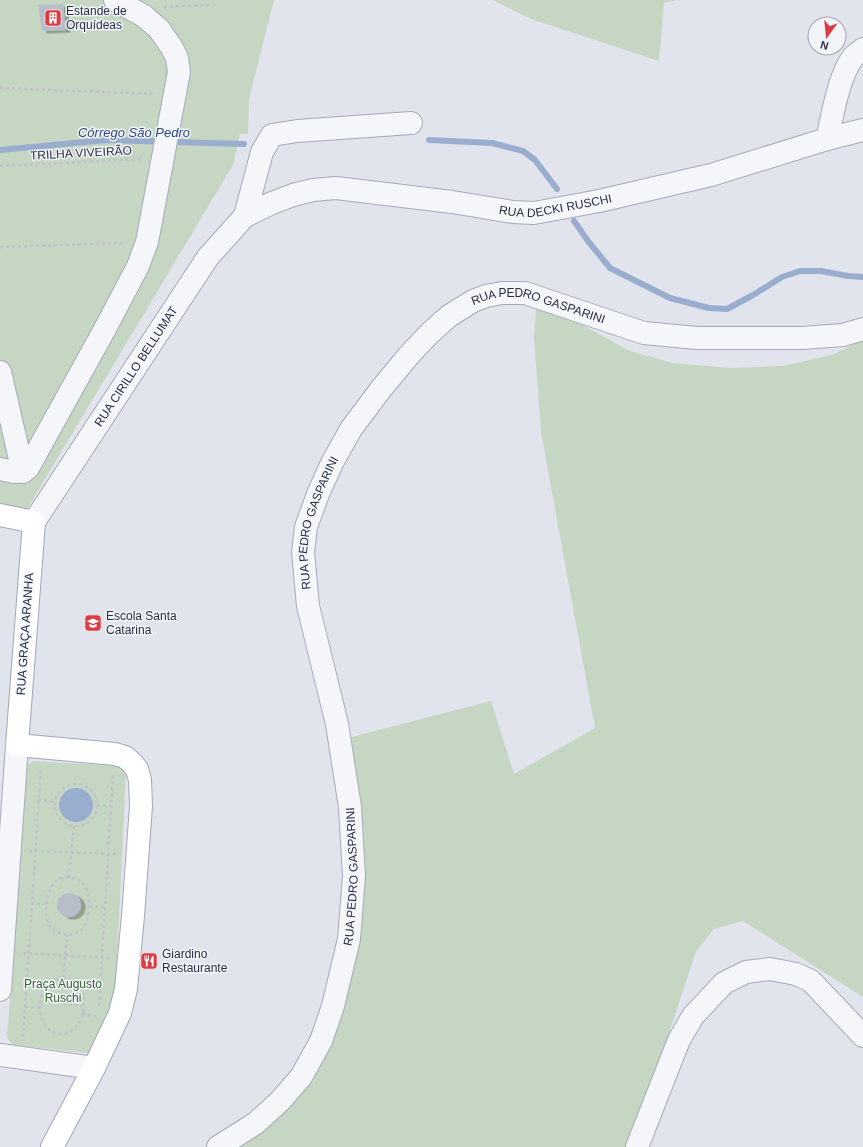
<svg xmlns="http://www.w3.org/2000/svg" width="863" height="1147" font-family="Arial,sans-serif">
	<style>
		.green { fill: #c5d6c2 }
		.water { fill: #99aecf }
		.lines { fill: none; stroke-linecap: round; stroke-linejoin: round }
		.stream { stroke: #99aecf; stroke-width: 6 }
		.building { fill: #b8bdca; filter: url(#shadow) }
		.minor-casing { stroke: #a6aab7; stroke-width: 24 }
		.major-casing { stroke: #9fa7b9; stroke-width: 24 }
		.path { stroke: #c0c2ca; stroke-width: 2.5; stroke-dasharray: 3 3; stroke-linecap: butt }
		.minor { stroke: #f5f6f9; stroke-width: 22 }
		.major { stroke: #fff; stroke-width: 22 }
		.labels { text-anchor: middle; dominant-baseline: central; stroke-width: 3; stroke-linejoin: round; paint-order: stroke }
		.poi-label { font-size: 12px; fill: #282f45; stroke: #f2f4f8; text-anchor: start }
		.street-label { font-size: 12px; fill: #282f45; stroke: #f2f4f8 }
		.park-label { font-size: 12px; fill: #376333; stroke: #f2f4f8 }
		.water-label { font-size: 13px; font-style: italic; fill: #2d497e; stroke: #f2f4f8 }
	</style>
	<defs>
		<filter id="shadow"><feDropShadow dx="4.5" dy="2.5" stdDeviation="0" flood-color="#0004"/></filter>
	</defs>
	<rect width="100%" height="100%" fill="#e1e4ec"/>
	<path class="green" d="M0 0H274L249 99 248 134H240L233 165 26 511 0 506Z
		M493 0H676L664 3 659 61 531 19Z
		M537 298 554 304 588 328 630 351 673 363 730 368 784 366 834 354 863 340V997L743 921 714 929 696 951 631 1147H218L272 1118 341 999 362 911 348 738 491 701 514 774 595 728 541 432 534 338Z
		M33 761 118 766C122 767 125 769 126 773L115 1001 90 1052 88 1053 14 1045 11 1043 7 1038 27 768 28 765Z"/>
	<path class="water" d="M59 805a17 17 0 1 1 34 0a17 17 0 1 1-34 0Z"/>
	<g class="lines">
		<path class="stream" d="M429 140 492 143 523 151 535 160 557 189
			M0 150 106 140 244 144
			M574 221 588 241 610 268 670 298 709 308 727 309 753 295 782 277 800 271H821L848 276 863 277"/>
	</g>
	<path class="building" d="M63 4 66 30 42 31 38 5Z
		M57 905a12 12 0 1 1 24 0a12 12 0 1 1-24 0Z"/>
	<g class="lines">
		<defs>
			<g id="minor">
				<path d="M827 139C833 114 838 78 853 57 856 54 860 52 863 49"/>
				<path d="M245 216 262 152 272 135 297 131 411 123"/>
				<path d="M0 372 23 472"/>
				<path d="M0 469C10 471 20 475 28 468L106 327 138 266 147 242 179 72 177 58 172 48 159 29 144 16 115 0"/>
				<path id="s1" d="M34 522 208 257 245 216 272 203 293 195 313 190 336 188 452 202 513 212 534 213 599 201 711 175 827 139 863 130"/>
				<path d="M0 990 17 745"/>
				<path d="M0 1055 94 1068"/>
				<path id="s2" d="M218 1147 256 1123 280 1101 301 1077 321 1041 333 1006 349 939 354 876 350 807 337 724 308 606 303 552 306 527 318 494 332 463 351 429 381 389 410 354 430 333 449 316 473 301 486 296 502 293H525L644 333 697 338H802L843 335 863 329"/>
				<path d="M637 1147 679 1040 693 1016 724 983 746 972 770 969 796 974 811 981 863 1036"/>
			</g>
			<path id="major" d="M0 515 34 522 17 745 115 754 125 757 131 762 137 769 140 780 141 806 133 916 126 989 120 1013 94 1068 52 1147"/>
		</defs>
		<use href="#minor" class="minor-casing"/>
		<use href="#major" class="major-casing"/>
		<path class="path" d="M164 7 209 5
			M0 88 154 94
			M0 166 142 159
			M0 247 124 243
			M55 805a21 21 0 1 1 42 0a21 21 0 1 1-42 0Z
			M38 800 55 801
			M97 805 111 806
			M29 851 116 854
			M66 877C86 878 90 891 88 909 88 914 88 920 86 924 79 938 58 938 50 926 43 915 46 891 55 882 58 879 62 878 66 877Z
			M69 877 74 826
			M31 903 47 904
			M89 906 105 907
			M23 953 109 958
			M63 978C68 979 73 980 77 984 92 999 81 1040 56 1033 47 1030 43 1024 41 1015 37 997 44 981 63 978Z
			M63 978 67 935
			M51 1002 83 1006
			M99 1006 113 775
			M25 1007 40 1008
			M82 1014 96 1016
			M23 1037 41 767"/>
		<use href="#minor" class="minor"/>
		<use href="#major" class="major"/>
	</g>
	<defs>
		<symbol id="building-square" viewBox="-11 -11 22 22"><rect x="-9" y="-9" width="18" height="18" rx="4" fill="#dd3a42" stroke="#f2f4f8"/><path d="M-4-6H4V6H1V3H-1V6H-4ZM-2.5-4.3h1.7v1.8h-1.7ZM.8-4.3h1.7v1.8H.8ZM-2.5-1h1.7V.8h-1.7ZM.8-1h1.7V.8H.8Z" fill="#fff"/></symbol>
		<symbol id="school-square" viewBox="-11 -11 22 22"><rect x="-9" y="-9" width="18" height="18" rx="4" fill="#dd3a42" stroke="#f2f4f8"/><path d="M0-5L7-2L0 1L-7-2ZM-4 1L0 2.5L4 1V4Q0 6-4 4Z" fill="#fff"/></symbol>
		<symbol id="restaurant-square" viewBox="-11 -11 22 22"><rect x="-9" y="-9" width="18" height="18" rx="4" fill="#dd3a42" stroke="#f2f4f8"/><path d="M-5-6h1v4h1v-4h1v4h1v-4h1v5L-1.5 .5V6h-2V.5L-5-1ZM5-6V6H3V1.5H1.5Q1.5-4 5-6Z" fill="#fff"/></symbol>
	</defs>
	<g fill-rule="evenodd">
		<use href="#building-square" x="43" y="8" width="20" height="20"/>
		<use href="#school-square" x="83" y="613" width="20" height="20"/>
		<use href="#restaurant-square" x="139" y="951" width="20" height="20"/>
	</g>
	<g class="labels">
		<g class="poi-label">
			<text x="66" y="11">Estande de<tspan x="66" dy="14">Orquídeas</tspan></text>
			<text x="106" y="616">Escola Santa<tspan x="106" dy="14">Catarina</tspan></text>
			<text x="162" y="954">Giardino<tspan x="162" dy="14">Restaurante</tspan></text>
		</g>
		<g class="street-label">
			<text transform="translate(81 153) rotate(-3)">TRILHA VIVEIRÃO</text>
			<text stroke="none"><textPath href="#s1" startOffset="690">RUA DECKI RUSCHI</textPath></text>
			<text stroke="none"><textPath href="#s2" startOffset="1028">RUA PEDRO GASPARINI</textPath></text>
			<text stroke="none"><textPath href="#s1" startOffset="186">RUA CIRILLO BELLUMAT</textPath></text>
			<text stroke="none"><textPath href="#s2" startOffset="680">RUA PEDRO GASPARINI</textPath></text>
			<text transform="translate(25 634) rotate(-86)">RUA GRAÇA ARANHA</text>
			<text stroke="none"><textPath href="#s2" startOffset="319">RUA PEDRO GASPARINI</textPath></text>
		</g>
		<g class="park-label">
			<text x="63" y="984">Praça Augusto<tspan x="63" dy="14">Ruschi</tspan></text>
		</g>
		<g class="water-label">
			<text x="134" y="132">Córrego São Pedro</text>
		</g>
	</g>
	<g transform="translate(827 36) rotate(195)"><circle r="19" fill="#f2f4f8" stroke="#a1a5b0"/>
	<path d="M0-3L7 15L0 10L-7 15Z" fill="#dd3a42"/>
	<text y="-6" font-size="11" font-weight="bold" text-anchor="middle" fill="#282f45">N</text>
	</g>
</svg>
